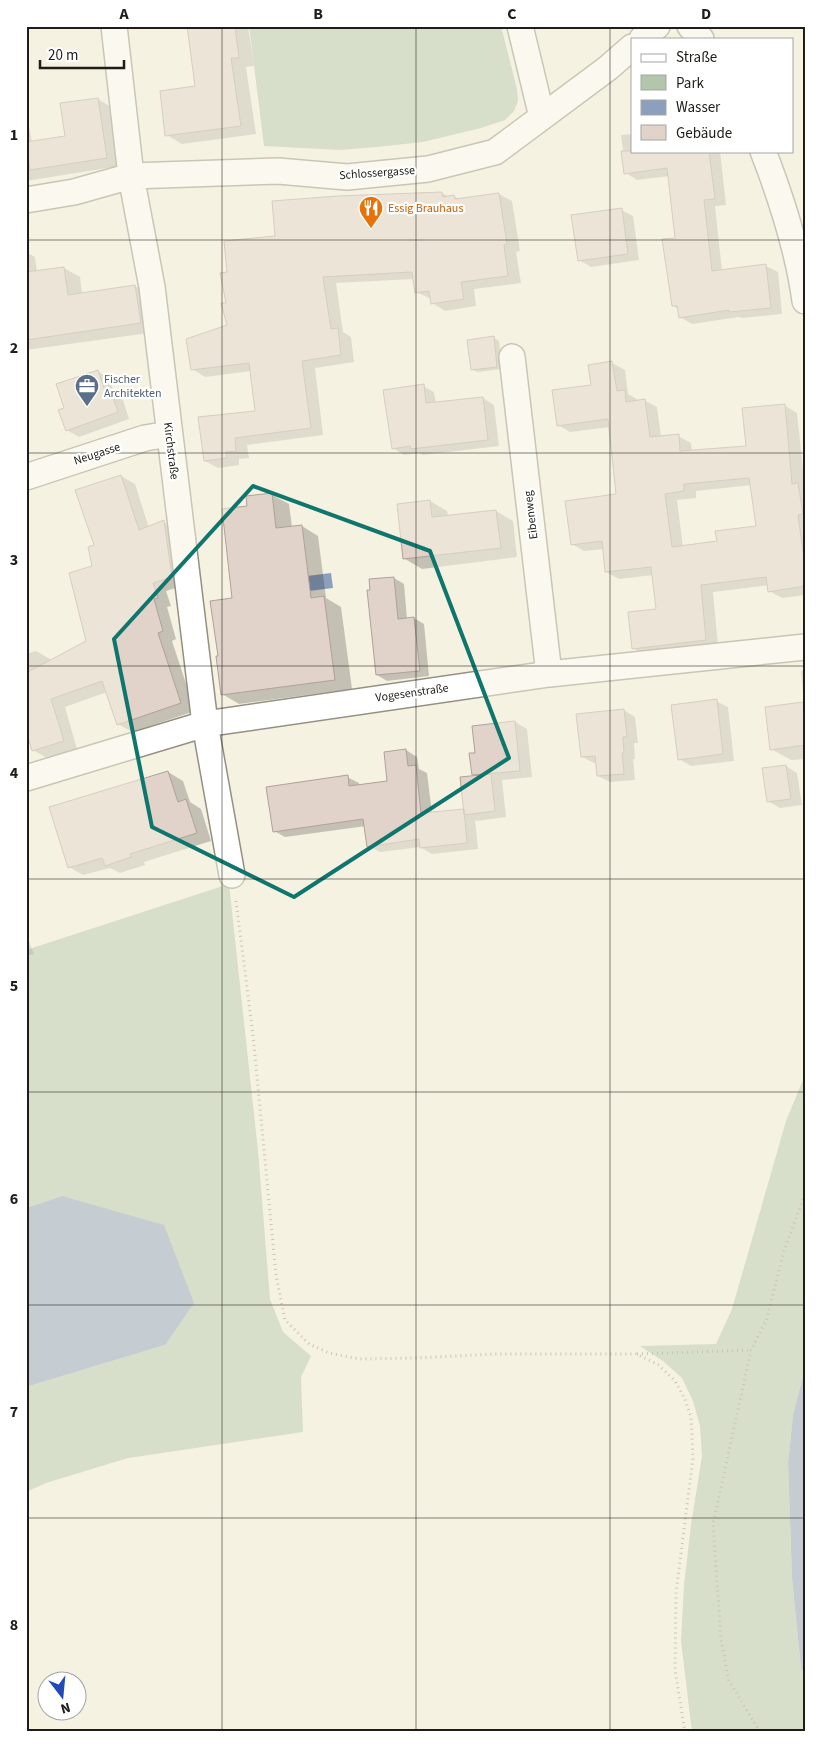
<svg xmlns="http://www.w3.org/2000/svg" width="831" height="1758" font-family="'Source Sans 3',sans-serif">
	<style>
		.green { fill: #b2c6ac }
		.water { fill: #8ca0be }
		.shadow { fill: #0003; fill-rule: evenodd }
		.building { fill: #e1d2ca; stroke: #b0a199; fill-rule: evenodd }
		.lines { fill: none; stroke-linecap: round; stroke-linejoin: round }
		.street-casing { stroke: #949082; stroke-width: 28 }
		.path { stroke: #928f84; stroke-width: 3; stroke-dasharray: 1 4; stroke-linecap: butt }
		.street { stroke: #fff; stroke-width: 25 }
		.marked { fill: none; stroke: #0f766e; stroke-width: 4; stroke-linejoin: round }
		.grid { fill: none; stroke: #1f1d18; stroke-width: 1; stroke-opacity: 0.55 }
		.labels { text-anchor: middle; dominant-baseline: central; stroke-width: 4.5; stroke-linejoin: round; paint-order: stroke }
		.street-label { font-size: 12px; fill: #1f1d18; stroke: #fff }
		.food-label { font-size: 12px; fill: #c56008; stroke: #fff; text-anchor: start }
		.service-label { font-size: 12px; fill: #4e5e75; stroke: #fff; text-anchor: start }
		.neatline { fill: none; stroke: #1f1d18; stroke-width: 2 }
		.grid-label { font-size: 16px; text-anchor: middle; font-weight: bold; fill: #1f1d18 }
	</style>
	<rect width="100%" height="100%" fill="#f5f2e2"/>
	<path class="green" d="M249 26H501L517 89 518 101 514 111 505 120 481 128 423 142 377 147 340 150 264 146Z
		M229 884 258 1151 270 1299 283 1332 311 1356 301 1377 303 1432 128 1458 46 1483 26 1492V1387L165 1345 62 1196 26 1208V950Z
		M805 1075V1368L793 1415 788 1463 792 1579 801 1669 805 1672V1732H692L681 1641 684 1585 691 1525 702 1456 700 1426 693 1401 682 1378 663 1361 640 1346 716 1344 732 1309 786 1121Z"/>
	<path class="water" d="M331 573 333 588 285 594 283 579Z
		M62 1196 164 1225 194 1303 165 1345 26 1387V1208Z
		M805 1368V1672L801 1669 792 1579 788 1463 793 1415Z"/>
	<path class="shadow" d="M188 26H248L254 66 246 67 256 134 182 144 167 135 197 87Z
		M98 99 111 107 120 166 26 181V110L32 142 66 137Z
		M632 134V151H720L726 205 715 206 722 271 766 266 778 272 782 314 742 318 739 317 692 324 680 317 679 309 673 306 677 239 669 176 637 180 626 173 621 135Z
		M442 193 449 197 454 196 459 199 499 194 512 201 520 251 516 252 521 283 474 289 476 306 445 311 432 303 431 299 416 292 414 279 336 283 343 332 351 337 354 362 315 368 323 435 247 445 249 458 239 459V465L218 468 205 461 256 412 251 371 205 377 192 369 228 326V273L277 237Z
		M621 210 633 216 639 260 591 267 579 260Z
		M26 252 35 257 37 272 64 268 80 277 82 294 135 286 151 295 156 332 26 350Z
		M493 337 499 341 502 369 477 372 472 369Z
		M612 363 625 370 628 394 637 399V401L644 400 657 407 661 437 678 436 691 443 692 452 747 447 784 405 797 413 805 488V595L782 598 769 591V585L713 592 718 646 646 655 633 648 658 610 653 575 619 579 606 572 604 549 584 551 572 544 618 495 610 427 570 432 558 425ZM752 485 758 527 718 542 683 547 677 500 696 498V491Z
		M97 371 109 378 115 395 123 400 129 419 79 437 67 430 66 409Z
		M423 386 434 392 436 404 483 398 494 405 499 446 423 455 419 453 404 455 393 448Z
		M121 476 135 484 149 528 164 522 178 530 185 585 166 591 171 606 167 607 176 639 172 641 195 711 132 732 118 724 107 692 65 707 77 749 47 758 33 750 29 736 26 735V654L36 651 50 659 51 661 87 642 95 546Z
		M272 495 289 504 292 527 302 526 318 536 326 598 341 607 352 689 239 704 222 694 219 657 234 599 249 507Z
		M430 501 447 511 448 516 496 511 513 521 517 557 422 569 405 559 398 505Z
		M394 578 404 584 407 619 414 618 424 624 429 676 387 681 377 675Z
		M801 671H805V759L791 760 771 749 767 708 804 703Z
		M716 701 728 707 734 761 691 766 679 759Z
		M624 710 635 717 638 743H634L635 759H633L635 780 610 782 598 776 597 763H594L582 757Z
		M515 722 527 729 532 777 502 780 506 817 477 821 475 820 478 849 432 854 420 847 380 852 368 846 366 826 285 837 274 831 347 777 359 783V786L388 782 406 750 417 757 419 769 427 773 432 813 465 810 477 777 473 774 476 754Z
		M786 766 797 773 802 805 780 808 768 801Z
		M168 772 183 781 190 802 201 809 211 841 144 862 145 865 120 873 110 868 83 875 69 867Z
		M26 934 34 954 26 956Z"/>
	<path class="building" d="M187 26H235L239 58H231L241 126 165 136 160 91 195 86Z
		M98 98 107 158 30 170 26 142 65 136 60 103Z
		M621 151H709L715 199 704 200 712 271 766 264 771 308 729 312V310L679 318 677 306H672L662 239 675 238 667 168 624 174Z
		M442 192 443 197 454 195 455 199 499 193 507 244 504 245 508 276 461 282 464 299 431 304 429 291 415 293 412 272 323 277 331 329 338 328 341 355 302 361 311 428 235 438 236 451 226 452 227 458 204 461 198 417 255 411 249 363 191 370 186 339 227 325 221 303H226L220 273 227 272 224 241 275 236 272 201 338 196Z
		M622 208 628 254 578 261 571 215Z
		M64 267 68 295 135 285 141 323 26 340V272Z
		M494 336 497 367 471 370 467 340Z
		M612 361 617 391 625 390 626 402 645 399 650 437 679 434 680 451 746 446 742 408 785 404 792 484 798 483 803 514 798 515 805 566V586L768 592 766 577 701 585 706 640 632 649 628 612 656 609 651 567 605 572 602 541 571 545 565 501 616 494 608 419 557 426 552 390 591 385 588 365ZM749 478 756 526 715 531 717 541 672 547 665 494 684 491V484Z
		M98 370 106 394 111 392 118 412 66 431 58 410 64 408 56 384Z
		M424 384 426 403 483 397 488 440 411 449 410 446 392 449 383 390Z
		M121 475 139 530 164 520 172 577 153 583 158 598 154 599 163 631 158 633 181 703 117 725 102 681 51 699 64 741 32 751 26 731V673L86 641 69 573 92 566 88 547 94 545 75 490Z
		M272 493 276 528 302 525 311 598 324 596 335 680 221 695 216 656H218L210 601 232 598 222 509 247 506 246 496Z
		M430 500 432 517 496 510 501 548 403 559 397 504Z
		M394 577 398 619 414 617 420 671 376 675 367 590H370L369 579Z
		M717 699 723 754 678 760 671 705Z
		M803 702 805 745 770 750 765 707Z
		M624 709 627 737H623L624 753H622L624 774 597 776 595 756 581 757 576 714Z
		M515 721 520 771 472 775 469 753H475L472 726Z
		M406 749 408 766 416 765 421 813 464 809 467 843 420 848 419 839 367 847 363 819 273 832 266 787 348 775 349 786 387 781 384 752Z
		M786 765 791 799 767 802 762 768Z
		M168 771 178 802 186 799 197 833 130 854 131 857 105 866 102 858 68 868 49 807Z
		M491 774 495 811 464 815 460 777Z"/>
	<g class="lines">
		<defs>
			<path id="street" d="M114 26 131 176 152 287 205 724 232 875
				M520 26 542 117
				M690 26 701 39
				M642 39 657 26
				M763 151C782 200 798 249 805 301
				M26 200 74 192 131 176 278 171 347 177 428 169 495 152 608 68 632 47
				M512 357 549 674
				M26 477 145 438 169 434
				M26 778 205 724 549 674 805 647"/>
		</defs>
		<use href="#street" class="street-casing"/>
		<path class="path" d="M236 901 253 1035 276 1275 285 1320 309 1344 329 1353 359 1359 414 1358 498 1354H636L659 1365 675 1381 685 1399 691 1417 693 1458 676 1593 675 1670 685 1732
			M637 1354 751 1350
			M760 1732 729 1681 721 1639 713 1524 751 1350 766 1321 784 1251 805 1194"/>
		<use href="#street" class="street"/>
	</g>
	<path d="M0 0H831V1758H0ZM253 486 430 551 509 758 294 897 152 827 114 639Z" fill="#f5f2e2" fill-opacity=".55" fill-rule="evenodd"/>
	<path class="marked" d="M253 486 430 551 509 758 294 897 152 827 114 639Z"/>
	<path class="grid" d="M222 26V1732M416 26V1732M610 26V1732M26 240H805M26 453H805M26 666H805M26 879H805M26 1092H805M26 1305H805M26 1518H805"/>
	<defs>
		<symbol id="restaurant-pin" viewBox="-11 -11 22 30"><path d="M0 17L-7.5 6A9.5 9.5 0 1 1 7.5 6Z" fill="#e8710a" stroke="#fff"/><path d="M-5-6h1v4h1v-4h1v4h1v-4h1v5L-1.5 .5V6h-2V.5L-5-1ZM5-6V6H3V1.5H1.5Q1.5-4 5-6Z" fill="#fff"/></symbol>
		<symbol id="office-pin" viewBox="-11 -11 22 30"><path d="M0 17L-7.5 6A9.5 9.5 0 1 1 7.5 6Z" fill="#5c6f8a" stroke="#fff"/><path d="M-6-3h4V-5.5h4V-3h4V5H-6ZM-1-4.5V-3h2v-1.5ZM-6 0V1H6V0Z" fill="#fff"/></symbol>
	</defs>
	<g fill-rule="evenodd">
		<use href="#restaurant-pin" x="357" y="194" width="28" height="38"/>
		<use href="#office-pin" x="73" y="372" width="28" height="38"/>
	</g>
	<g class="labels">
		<g class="street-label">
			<text transform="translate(377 173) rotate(-4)">Schlossergasse</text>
			<text transform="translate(171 451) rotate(83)">Kirchstraße</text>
			<text transform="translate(97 454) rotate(-18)">Neugasse</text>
			<text transform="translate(531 515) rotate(-97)">Eibenweg</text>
			<text transform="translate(412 693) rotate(-8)">Vogesenstraße</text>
		</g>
		<g class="food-label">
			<text x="388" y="208">Essig Brauhaus</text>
		</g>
		<g class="service-label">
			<text x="104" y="379">Fischer<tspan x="104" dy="14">Architekten</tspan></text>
		</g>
	</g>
	<rect width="831" height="1758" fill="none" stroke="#ffffff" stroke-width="55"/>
	<rect x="631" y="38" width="162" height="115" fill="#ffffff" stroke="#a5a5a3"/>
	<rect x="641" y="54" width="25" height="8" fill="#ffffff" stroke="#a5a5a3"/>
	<text x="676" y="62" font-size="15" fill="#1f1d18">Straße</text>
	<rect x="641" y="75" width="25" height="15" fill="#b2c6ac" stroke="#a5a5a3"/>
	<text x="676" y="88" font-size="15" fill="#1f1d18">Park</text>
	<rect x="641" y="100" width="25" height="15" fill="#8ca0be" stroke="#a5a5a3"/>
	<text x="676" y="112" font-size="15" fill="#1f1d18">Wasser</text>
	<rect x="641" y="125" width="25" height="15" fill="#e1d2ca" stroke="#a5a5a3"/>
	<text x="676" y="138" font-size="15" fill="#1f1d18">Gebäude</text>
	<g transform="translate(62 1696) rotate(164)"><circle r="24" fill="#ffffff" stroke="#a5a5a3"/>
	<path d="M0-4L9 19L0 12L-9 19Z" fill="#2149b7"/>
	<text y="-8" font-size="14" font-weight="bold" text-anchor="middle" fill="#1f1d18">N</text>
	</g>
	<path d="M40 60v8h84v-8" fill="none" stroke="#1f1d18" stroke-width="2.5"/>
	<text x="48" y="60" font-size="15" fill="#1f1d18" stroke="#ffffff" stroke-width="4" paint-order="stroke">20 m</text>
	<rect x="28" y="28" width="776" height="1702" class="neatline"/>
	<g class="grid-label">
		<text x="124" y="19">A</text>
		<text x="318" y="19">B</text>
		<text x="512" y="19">C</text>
		<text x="706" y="19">D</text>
		<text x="14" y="140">1</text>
		<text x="14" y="353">2</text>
		<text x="14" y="565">3</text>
		<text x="14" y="778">4</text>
		<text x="14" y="991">5</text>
		<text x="14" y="1204">6</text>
		<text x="14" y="1417">7</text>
		<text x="14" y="1630">8</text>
	</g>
</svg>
